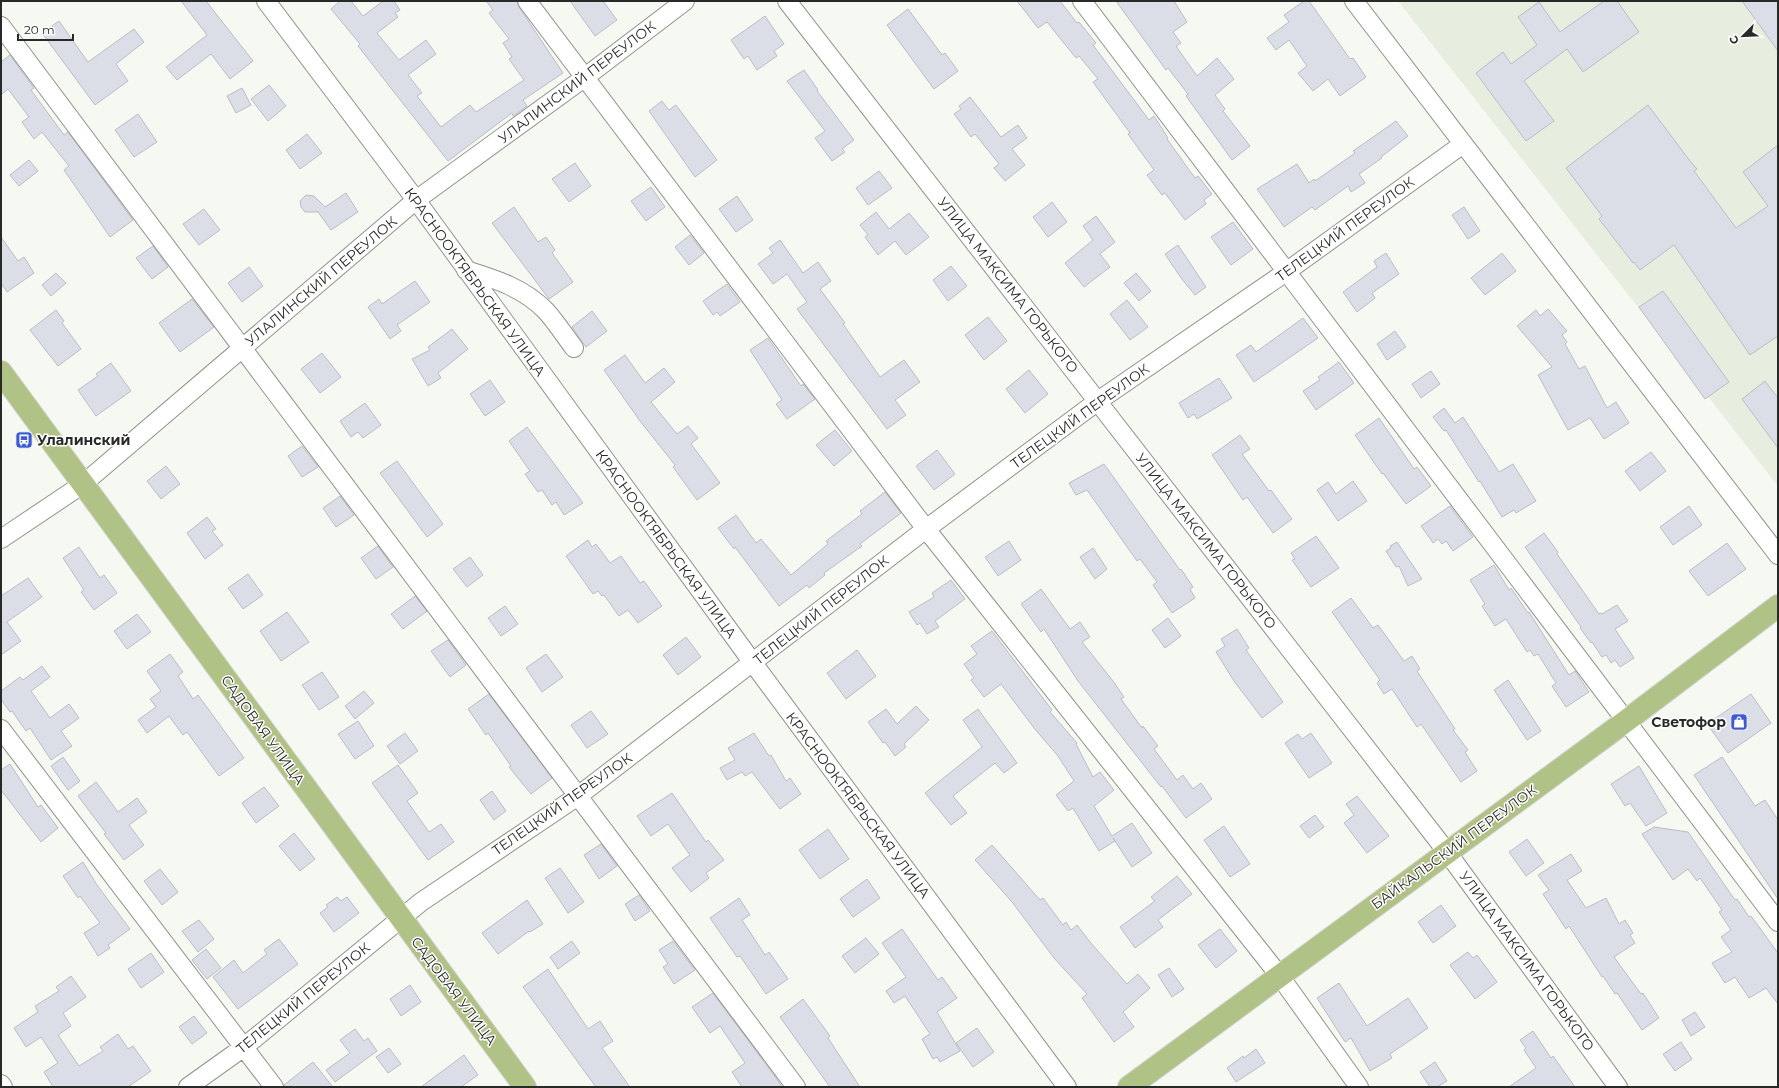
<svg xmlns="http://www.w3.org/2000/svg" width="1779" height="1088" font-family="Montserrat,sans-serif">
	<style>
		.built { fill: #e8eedf }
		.building { fill: #dbdee6; stroke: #babdc5 }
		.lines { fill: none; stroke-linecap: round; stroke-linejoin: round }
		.minor-casing { stroke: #90938c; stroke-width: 20 }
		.major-casing { stroke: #d4d4d4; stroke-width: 24 }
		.minor { stroke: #fff; stroke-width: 18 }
		.major { stroke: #b0c285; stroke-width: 22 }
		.labels { text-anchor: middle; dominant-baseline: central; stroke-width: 3; stroke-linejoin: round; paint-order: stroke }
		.street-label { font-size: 14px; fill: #282a27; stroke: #fff }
		.poi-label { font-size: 14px; font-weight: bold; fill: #282a27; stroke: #fff; text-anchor: start }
	</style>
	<rect width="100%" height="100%" fill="#f6f9f1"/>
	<path class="built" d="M1398 1H1778V486Z"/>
	<path class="building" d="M181 1H206L253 61 230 79 211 54 177 80 166 67 207 35Z
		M340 1H351L363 16 383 1H394L400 10 395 13 398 17 377 33 399 60 426 40 436 54 408 75 422 93 417 96 441 127 470 105 476 112 524 80 509 59 512 57 503 43 509 39 489 13 493 10 486 1H517L519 7 563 73 523 100 527 106 513 116 512 113 448 161 358 46 360 44 331 9Z
		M570 1H603L617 20 595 36Z
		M1017 1H1060L1077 23 1079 22 1096 43 1093 45 1149 120 1154 116 1168 138 1167 139 1195 178 1198 176 1212 194 1204 200 1206 204 1185 220 1165 193 1162 195 1147 175 1154 170 1128 134 1130 133 1093 82 1098 79 1079 56 1076 58 1047 22 1038 28Z
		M1116 1H1174L1187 22 1173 32 1181 43 1176 46 1197 76 1217 58 1234 79 1215 95 1225 109 1223 111 1250 146 1232 160 1186 96 1188 94 1168 68 1166 70Z
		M1304 1H1309L1350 59 1353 58 1366 77 1340 96 1328 79 1313 91 1298 73 1307 66 1289 40 1276 50 1267 38 1289 22 1284 15Z
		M1604 1H1617L1639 32 1583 72 1567 49 1524 81 1554 121 1526 141 1476 73 1503 52 1511 64 1537 45 1518 17 1539 2 1560 32Z
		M1742 1H1778V51Z
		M908 9 942 55 945 53 958 71 934 89 887 25Z
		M765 16 784 44 774 51 777 56 757 70 748 56 744 59 731 40Z
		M59 21 88 62 134 29 144 42 116 64 128 81 95 105 42 33Z
		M10 55 34 88 31 90 64 135 68 132 133 220 110 237 64 170 69 166 42 132 34 139 22 122 29 117 8 89 1 95V62Z
		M804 70 818 90 817 91 854 140 842 149 845 152 832 161 815 138 825 131 787 81Z
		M269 85 286 106 268 121 251 99Z
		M242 88 251 105 236 113 227 96Z
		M970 97 1001 137 1018 125 1027 138 1012 149 1025 165 1005 181 994 168 999 164 975 134 971 137 954 114 961 109 959 106Z
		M662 101 669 110 676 105 717 160 695 177 649 111Z
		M1648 105 1690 161 1697 169 1694 171 1736 228 1768 206 1743 172 1778 145V336L1750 355 1674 245 1640 270 1634 262 1633 263 1599 219 1602 216 1566 168Z
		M138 114 157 142 134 157 115 130Z
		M1396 121 1408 136 1381 157 1382 158 1359 174 1365 183 1351 192 1348 186 1315 210 1312 207 1284 227 1257 189 1297 164 1309 183 1314 179 1315 181 1355 153 1353 151Z
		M307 134 322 153 300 169 286 150Z
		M29 160 38 171 19 186 10 175Z
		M575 163 591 186 569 202 552 179Z
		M879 171 892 188 868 205 856 188Z
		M651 187 665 207 646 221 631 201Z
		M346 193 358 212 331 230 318 212H305L301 207 300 201 306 195 314 196 325 207Z
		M737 196 753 220 736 232 719 209Z
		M1052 202 1067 222 1048 237 1033 217Z
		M514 207 538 242 546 237 555 250 552 253 573 282 549 299 492 223Z
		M1464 207 1480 231 1468 239 1452 215Z
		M204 209 220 230 199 245 183 224Z
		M876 212 889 229 909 213 929 237 906 255 895 241 878 255 865 237 868 235 860 225Z
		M1096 216 1115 242 1100 254 1110 267 1084 287 1065 263 1093 240 1083 226Z
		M1233 222 1253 249 1231 265 1211 237Z
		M690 235 704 253 689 265 675 247Z
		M1 237 18 261 24 257 34 273 7 292 1 283Z
		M780 240 803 273 818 262 831 281 820 289 845 323 843 324 880 377 904 360 920 382 895 400 906 415 887 429 797 309 807 302 787 274 773 284 758 264 773 253 769 248Z
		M1178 245 1206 287 1195 295 1181 278 1165 254Z
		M153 246 168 267 152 279 136 258Z
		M1386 253 1399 274 1372 293 1375 298 1357 312 1343 292 1377 267 1374 261Z
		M1502 253 1516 271 1485 295 1471 278Z
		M951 266 967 286 948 301 933 280Z
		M249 267 263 286 242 302 228 283Z
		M56 273 66 283 51 296 42 285Z
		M1136 273 1151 291 1139 301 1124 283Z
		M415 281 430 302 397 325 401 331 390 339 368 307 379 299 382 304Z
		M727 284 740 302 720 316 717 312 713 315 703 301Z
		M1663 291 1729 382 1705 399 1639 307Z
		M192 299 214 327 180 352 159 323Z
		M1127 300 1148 327 1130 340 1110 314Z
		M1548 309 1567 331 1562 335 1567 342 1565 344 1579 369 1585 366 1607 408 1616 402 1629 423 1604 439 1590 418 1568 430 1538 375 1552 367 1517 326 1536 310 1540 316Z
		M56 310 64 321 62 323 81 349 58 366 30 330Z
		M592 311 607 331 586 347 572 327Z
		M988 317 1007 341 984 360 965 335Z
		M1303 318 1318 338 1254 382 1236 355 1251 345 1256 352Z
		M452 329 468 349 438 373 441 378 428 386 412 359 430 350 428 347Z
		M1395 331 1406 347 1387 360 1377 344Z
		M768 338 801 386 803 384 815 399 787 419 776 404 782 400 750 350Z
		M322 353 341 377 320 393 301 369Z
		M625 355 645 383 664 368 675 382 651 402 677 434 688 426 698 438 691 444 720 483 697 500 673 467 675 465 640 421 604 370Z
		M1339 362 1354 383 1316 410 1303 391 1320 380 1318 377Z
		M111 363 131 391 96 416 78 390 98 376 96 374Z
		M1029 370 1048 394 1025 413 1006 389Z
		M1431 371 1440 384 1421 398 1412 384Z
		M1219 378 1232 398 1197 419 1194 414 1188 418 1179 403Z
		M490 380 505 402 485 416 470 394Z
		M1765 381 1778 398V448L1742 399Z
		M365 403 381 425 363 438 358 432 351 437 340 421Z
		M1444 408 1455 423 1463 417 1499 472 1513 464 1536 501 1516 513 1514 510 1502 517 1480 481 1479 482 1446 430 1444 431 1433 417Z
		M1379 418 1414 469 1417 467 1431 486 1406 504 1383 473 1382 474 1355 435Z
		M527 427 583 503 564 515 556 502 552 505 542 490 538 492 525 474 530 471 509 441Z
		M835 430 852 451 834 466 816 445Z
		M1240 435 1250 449 1242 454 1269 491 1271 490 1292 519 1273 533 1247 497 1243 500 1212 455Z
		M302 446 318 467 302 477 288 456Z
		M937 450 955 474 934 490 916 466Z
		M1651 452 1666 471 1640 491 1625 471Z
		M397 461 443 524 427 537 380 473Z
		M1104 464 1180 570 1181 569 1193 587 1190 589 1195 598 1172 613 1153 585 1157 582 1140 559 1137 561 1087 490 1076 495 1069 483Z
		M166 466 180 484 161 499 147 481Z
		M1353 481 1367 501 1338 521 1317 490 1328 482 1336 494Z
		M885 492 901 513 860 544 862 546 824 573 825 575 809 588 807 585 779 606 735 547 734 549 718 528 736 515 756 543 761 539 791 575 828 544 826 541 862 514 860 511Z
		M340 496 354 515 336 527 323 508Z
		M1450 506 1473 537 1453 551 1446 541 1442 544 1438 539 1433 543 1421 526Z
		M1689 506 1702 525 1673 545 1660 527Z
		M207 517 216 529 212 531 223 545 205 559 187 533Z
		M1544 533 1558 552 1557 554 1599 614 1601 613 1602 614 1617 605 1628 621 1615 629 1634 658 1620 667 1615 660 1611 663 1606 655 1602 657 1592 642 1591 643 1580 628 1581 627 1525 547Z
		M1316 536 1339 568 1311 587 1292 560 1295 559 1291 553Z
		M588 540 592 547 596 544 610 563 621 556 640 583 644 581 662 606 638 623 628 610 619 616 604 595 602 596 598 591 593 594 566 556Z
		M1009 541 1021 560 998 576 985 557Z
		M1397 542 1422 579 1408 586 1399 566 1396 567 1386 551 1391 548 1390 546Z
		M1727 543 1746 569 1708 596 1689 571Z
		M378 546 393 567 376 579 361 558Z
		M79 547 100 578 104 575 117 593 94 610 81 592 84 590 63 558Z
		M1093 548 1107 569 1095 579 1080 557Z
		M470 557 483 575 467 587 453 569Z
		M1494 565 1509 590 1511 588 1528 613 1529 612 1569 675 1575 671 1589 692 1566 707 1552 686 1556 683 1538 654 1534 656 1530 650 1527 652 1506 619 1495 626 1482 606 1485 604 1470 580Z
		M248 574 263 595 243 609 228 588Z
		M28 578 42 597 7 622 21 641 1 655V596Z
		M951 580 965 599 935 621 939 627 927 634 920 623 917 625 909 612 934 597 932 593Z
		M1041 589 1070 629 1080 622 1090 637 1082 642 1113 681 1124 697 1121 699 1142 728 1143 726 1158 746 1154 749 1177 780 1183 775 1193 789 1201 783 1212 799 1186 818 1162 786 1161 787 1078 681 1044 629 1041 632 1021 604Z
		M415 596 427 611 403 629 391 614Z
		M1351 598 1373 628 1378 625 1404 661 1412 656 1420 669 1417 671 1455 729 1453 730 1468 750 1465 752 1477 771 1461 782 1421 724 1417 727 1392 689 1384 694 1377 683 1380 680 1332 612Z
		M505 606 518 624 501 636 488 618Z
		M287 612 309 642 281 661 260 631Z
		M137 614 151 632 127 649 114 631Z
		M1168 618 1181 636 1165 648 1152 630Z
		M1237 629 1249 648 1246 650 1283 702 1262 718 1234 681 1216 652 1225 646 1221 639Z
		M992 631 1052 710 1050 712 1077 743 1076 744 1093 777 1100 772 1114 790 1094 806 1112 836 1132 823 1152 853 1132 867 1113 838 1115 841 1099 851 1073 808 1068 811 1056 795 1074 781 1058 756 1034 728 1001 684 984 697 971 680 974 678 964 664 977 654 971 646Z
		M686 637 701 657 678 675 663 655Z
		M448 640 466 665 450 677 431 651Z
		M857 650 876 676 846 699 827 673Z
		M170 654 183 672 178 676 193 699 198 695 244 758 219 776 187 732 183 735 169 716 147 733 138 720 156 707 150 699 161 691 147 671Z
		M546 654 563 677 542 692 526 668Z
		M42 666 50 677 31 691 50 718 69 704 79 718 61 731 72 746 51 760 30 728 26 731 12 711 10 712 1 699V691L20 677 23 680Z
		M322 672 339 697 319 710 302 685Z
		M1508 680 1541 731 1527 740 1494 690Z
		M364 691 374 703 355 719 345 706Z
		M489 694 552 778 531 794 509 767 511 766 488 733 486 735 468 709Z
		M1751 694 1771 723 1728 753 1707 724Z
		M916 706 929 720 904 744 906 747 895 756 885 742 883 743 868 722 886 709 897 724Z
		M978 709 1017 763 1004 773 995 763 953 796 967 813 951 825 925 793 982 747 963 720Z
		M591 711 608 734 587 748 571 725Z
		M358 721 374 746 355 759 338 734Z
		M405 733 418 751 400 764 387 746Z
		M754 733 769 756 771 755 786 781 790 778 801 794 780 809 752 772 745 776 742 772 727 780 720 768 735 760 728 748Z
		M1311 733 1332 763 1309 778 1285 743 1298 734 1302 739Z
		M63 757 80 781 68 790 51 766Z
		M1722 757 1755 806 1765 800 1778 820V899L1694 775Z
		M10 764 38 807 41 805 58 828 41 842 1 790V770Z
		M398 765 418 793 407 801 429 832 441 824 454 842 428 860 372 783Z
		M1639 766 1667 813 1646 826 1630 803 1625 806 1611 784Z
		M96 782 118 812 137 798 147 812 129 825 144 845 124 860 104 834 106 833 78 796Z
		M264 787 279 806 256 823 242 803Z
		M492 791 506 811 494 820 480 800Z
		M672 793 706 842 708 840 724 860 706 873 709 878 691 892 672 868 690 855 668 824 651 836 637 816Z
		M1357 796 1389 836 1367 853 1344 823 1354 815 1346 804Z
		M1315 815 1324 827 1309 838 1300 826Z
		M1224 826 1250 864 1230 877 1204 840Z
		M1654 827 1688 832 1735 900 1737 899 1749 917 1751 916 1778 953V1004L1766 988 1749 998 1735 977 1725 983 1712 963 1732 952 1721 937 1731 930 1719 912 1722 910 1700 878 1697 881 1688 869 1673 880 1642 834Z
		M828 829 849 859 820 879 799 850Z
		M294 833 315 859 300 871 279 846Z
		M1527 839 1544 863 1526 876 1509 852Z
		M601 844 617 866 599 879 584 855Z
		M992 845 1040 900 1043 898 1063 925 1066 922 1071 930 1077 925 1090 942 1127 984 1138 974 1150 988 1123 1012 1134 1027 1114 1042 1082 998 1087 994 1054 958 1012 902 975 860Z
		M1571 854 1582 871 1567 880 1586 908 1606 898 1619 924 1625 920 1633 933 1630 935 1635 943 1614 957 1641 994 1643 993 1659 1018 1642 1030 1617 993 1615 994 1603 976 1602 977 1569 926 1566 929 1543 894 1549 890 1538 875Z
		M83 862 97 885 130 929 108 945 110 948 98 956 84 933 100 923 80 896 78 898 63 876Z
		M560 868 584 902 568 913 545 878Z
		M160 869 178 892 162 905 144 881Z
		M1177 876 1192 894 1158 920 1163 927 1135 948 1120 927 1155 901 1151 897Z
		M867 879 880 898 853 917 840 899Z
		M639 895 650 911 635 921 625 904Z
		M337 897 341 901 347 897 359 913 334 932 320 913 328 907 326 905Z
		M739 898 750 915 742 920 765 955 769 952 788 979 766 994 740 956 737 957 710 918Z
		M527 900 543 924 530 932 529 931 498 954 482 933Z
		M1441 905 1456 926 1433 943 1418 922Z
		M199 920 214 939 198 952 182 931Z
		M902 929 938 980 942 977 957 998 937 1012 960 1051 940 1062 937 1057 933 1059 922 1039 930 1034 905 996 894 1003 886 991 906 977 882 943Z
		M1220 929 1237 951 1216 968 1198 945Z
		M866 938 879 954 855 973 842 956Z
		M279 939 298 964 238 1009 213 977 234 960 243 973 267 954 264 950Z
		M572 941 580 953 558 969 550 957Z
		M673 941 695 970 674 984 663 967 668 964 659 950Z
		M206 949 221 968 207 979 192 960Z
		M1468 952 1473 958 1477 955 1497 982 1475 999 1450 965Z
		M151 953 164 972 141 988 128 969Z
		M1169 968 1184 989 1172 997 1158 975Z
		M548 969 588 1029 600 1021 613 1041 602 1048 630 1087H596L523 987Z
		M71 976 86 997 63 1013 71 1026 58 1035 79 1066 103 1051 100 1047 118 1034 128 1049 133 1046 151 1071 128 1087H53L44 1072 58 1063 41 1037 26 1047 14 1028 38 1012 35 1006 59 991 56 987Z
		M1339 983 1367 1026 1408 998 1428 1028 1390 1054 1392 1058 1370 1071 1351 1038 1345 1042 1317 998Z
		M410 985 421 1002 401 1016 390 999Z
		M713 993 774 1075 782 1087H742L732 1072 745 1063 720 1026 710 1033 692 1007Z
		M803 999 830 1036 828 1038 860 1087H830L780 1017Z
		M1695 1012 1705 1027 1691 1036 1682 1020Z
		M194 1016 207 1033 192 1044 179 1027Z
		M977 1028 994 1052 973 1067 956 1043Z
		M355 1029 364 1041 368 1038 377 1051 335 1082 326 1070 350 1053 340 1040Z
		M1533 1031 1551 1058 1553 1056 1575 1087H1509L1536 1068 1524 1050 1526 1048 1520 1040Z
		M1681 1042 1692 1059 1675 1071 1663 1054Z
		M389 1048 401 1064 388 1073 376 1057Z
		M1256 1049 1265 1063 1236 1082 1227 1068 1243 1056 1244 1058Z
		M464 1055 478 1075 461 1087H421Z
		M313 1062 333 1087H284V1085Z
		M1435 1062 1447 1081 1437 1087H1430L1420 1072Z"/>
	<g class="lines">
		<defs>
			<path id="minor" d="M266 1 416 200 753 663 1067 1087
				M527 1 926 529 1279 975 1359 1087
				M787 1 1447 852 1618 1087
				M1082 1 1778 922
				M1354 1 1778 555
				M1 26 796 1087
				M466 270C495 279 524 288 546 311 556 322 565 336 574 348
				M1 539 83 484 416 200 584 78 685 1
				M1 729 274 1087
				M1 1084 3 1087
				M188 1087 244 1047 421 902 578 796 926 529 1098 401 1286 272 1463 144"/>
			<path id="major" d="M1 372 525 1087
				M1129 1087 1626 721 1778 606"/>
		</defs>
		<use href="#minor" class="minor-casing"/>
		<use href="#major" class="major-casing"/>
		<use href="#minor" class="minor"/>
		<use href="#major" class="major"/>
	</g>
	<defs>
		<symbol id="bus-square" viewBox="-11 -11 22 22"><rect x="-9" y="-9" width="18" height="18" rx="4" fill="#3f5ccf" stroke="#fff"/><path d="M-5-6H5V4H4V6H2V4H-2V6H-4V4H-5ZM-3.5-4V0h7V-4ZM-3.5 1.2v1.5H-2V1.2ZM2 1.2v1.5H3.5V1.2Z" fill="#fff"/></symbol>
		<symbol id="shop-square" viewBox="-11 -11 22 22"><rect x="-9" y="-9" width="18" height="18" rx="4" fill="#3f5ccf" stroke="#fff"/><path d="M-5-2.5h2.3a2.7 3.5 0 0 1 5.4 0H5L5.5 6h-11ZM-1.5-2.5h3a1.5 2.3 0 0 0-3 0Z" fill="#fff"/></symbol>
	</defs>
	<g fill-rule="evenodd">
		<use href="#bus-square" x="14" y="430" width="20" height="20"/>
		<use href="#shop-square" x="1729" y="712" width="20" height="20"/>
	</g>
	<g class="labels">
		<g class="street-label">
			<text transform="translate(577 82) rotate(-37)">УЛАЛИНСКИЙ ПЕРЕУЛОК</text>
			<text transform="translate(1345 229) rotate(-36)">ТЕЛЕЦКИЙ ПЕРЕУЛОК</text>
			<text transform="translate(321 281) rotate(-40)">УЛАЛИНСКИЙ ПЕРЕУЛОК</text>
			<text transform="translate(475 282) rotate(54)">КРАСНООКТЯБРЬСКАЯ УЛИЦА</text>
			<text transform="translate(1008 285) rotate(52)">УЛИЦА МАКСИМА ГОРЬКОГО</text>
			<text transform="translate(1080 416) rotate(-36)">ТЕЛЕЦКИЙ ПЕРЕУЛОК</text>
			<text transform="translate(1206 541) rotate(52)">УЛИЦА МАКСИМА ГОРЬКОГО</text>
			<text transform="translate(666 544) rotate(54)">КРАСНООКТЯБРЬСКАЯ УЛИЦА</text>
			<text transform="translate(821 610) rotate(-38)">ТЕЛЕЦКИЙ ПЕРЕУЛОК</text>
			<text transform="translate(263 730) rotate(54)">САДОВАЯ УЛИЦА</text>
			<text transform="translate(562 804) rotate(-35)">ТЕЛЕЦКИЙ ПЕРЕУЛОК</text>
			<text transform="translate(858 805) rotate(53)">КРАСНООКТЯБРЬСКАЯ УЛИЦА</text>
			<text transform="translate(1454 847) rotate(-36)">БАЙКАЛЬСКИЙ ПЕРЕУЛОК</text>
			<text transform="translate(1527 961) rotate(54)">УЛИЦА МАКСИМА ГОРЬКОГО</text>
			<text transform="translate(454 991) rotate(53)">САДОВАЯ УЛИЦА</text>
			<text transform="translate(303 998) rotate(-39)">ТЕЛЕЦКИЙ ПЕРЕУЛОК</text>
		</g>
		<g class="poi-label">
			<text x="37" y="440">Улалинский</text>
			<text x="1726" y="722" text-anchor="end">Светофор</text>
		</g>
	</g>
	<rect width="1779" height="1088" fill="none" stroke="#282a27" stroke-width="4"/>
	<g transform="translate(1743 36) rotate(246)" stroke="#ffffff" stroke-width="3" paint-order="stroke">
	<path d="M0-3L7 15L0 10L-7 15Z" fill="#282a27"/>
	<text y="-6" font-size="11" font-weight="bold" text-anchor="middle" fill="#282a27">С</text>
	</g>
	<path d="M18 34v6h55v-6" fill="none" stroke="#282a27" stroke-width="2"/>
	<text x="24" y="34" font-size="12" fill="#282a27" stroke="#ffffff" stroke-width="3" paint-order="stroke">20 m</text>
</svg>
